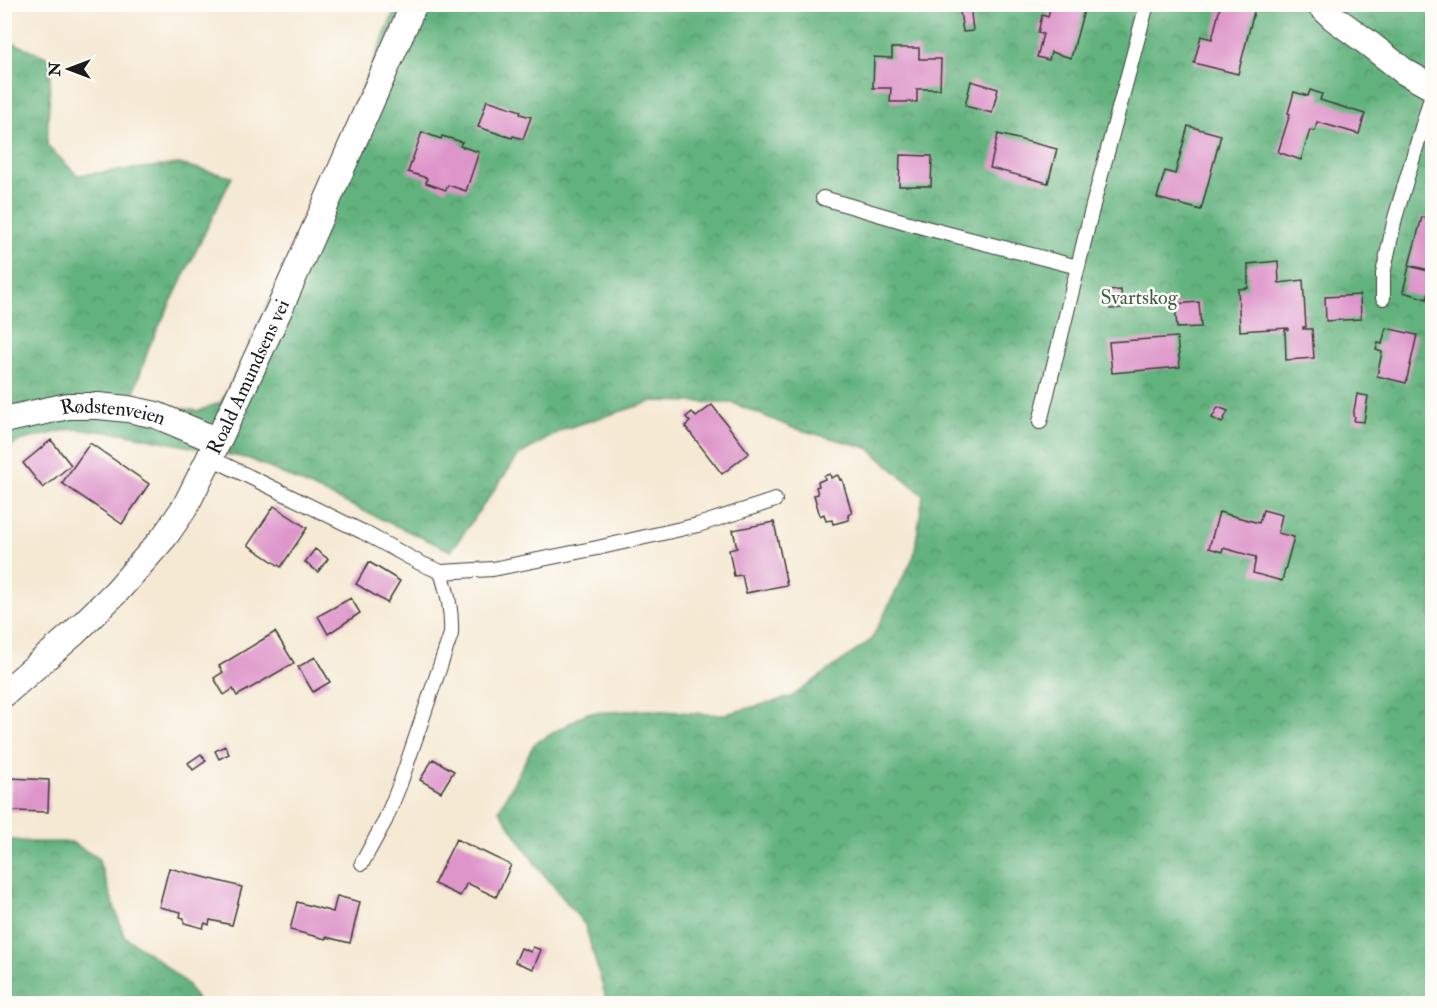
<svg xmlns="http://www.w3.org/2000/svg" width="1437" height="1008" font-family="'IM FELL Double Pica',serif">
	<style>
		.forest { fill: url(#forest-crowns); stroke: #3f674d; stroke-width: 1.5 }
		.building { fill: #de96ca }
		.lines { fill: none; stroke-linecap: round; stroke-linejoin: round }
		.lane-casing { stroke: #3d3b37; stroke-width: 16 }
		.street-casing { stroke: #3d3b37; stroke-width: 28 }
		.lane { stroke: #fff; stroke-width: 14 }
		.street { stroke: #fff; stroke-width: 26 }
		.labels { text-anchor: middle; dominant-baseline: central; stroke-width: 5; stroke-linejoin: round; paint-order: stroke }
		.park-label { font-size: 20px; fill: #3d5b46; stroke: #fdfcf7 }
		.street-label { font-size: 20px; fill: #1c1c1c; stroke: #fdfcf7 }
	</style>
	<defs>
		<pattern id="forest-crowns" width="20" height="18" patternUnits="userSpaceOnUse" patternTransform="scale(1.5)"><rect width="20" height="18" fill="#62b27e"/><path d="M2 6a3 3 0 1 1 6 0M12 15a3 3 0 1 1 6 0" fill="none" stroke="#509066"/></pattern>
	</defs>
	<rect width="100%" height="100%" fill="#fdfcf7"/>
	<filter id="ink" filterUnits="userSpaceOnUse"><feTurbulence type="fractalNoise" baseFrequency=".0167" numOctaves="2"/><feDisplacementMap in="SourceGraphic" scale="12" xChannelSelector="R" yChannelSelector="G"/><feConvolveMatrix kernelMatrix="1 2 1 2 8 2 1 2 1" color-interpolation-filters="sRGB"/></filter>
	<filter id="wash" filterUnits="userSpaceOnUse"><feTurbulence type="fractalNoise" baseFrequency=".008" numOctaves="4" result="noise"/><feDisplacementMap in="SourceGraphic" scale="24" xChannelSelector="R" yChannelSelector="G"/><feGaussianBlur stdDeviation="1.35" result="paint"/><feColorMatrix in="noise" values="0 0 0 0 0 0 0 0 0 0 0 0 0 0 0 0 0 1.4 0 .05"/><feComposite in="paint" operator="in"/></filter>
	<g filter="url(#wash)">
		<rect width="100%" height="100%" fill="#f5e9d3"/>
		<path class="forest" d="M397 5H1432V1003H605L606 998 585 925 537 866 499 810 534 744 587 713 649 710 722 715 791 697 871 640 914 556 923 495 868 448 793 428 733 403 654 401 564 429 519 455 451 551 250 459 122 433 71 429 19 441 5 450V39L51 59 47 145 77 175 179 164 232 177 149 347 133 395 179 408 199 411 221 402 237 371 309 216Z
			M5 839 31 842H71L98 858 124 936 156 958 187 984 199 1003H13L5 987Z"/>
		<g id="blocks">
			<path class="building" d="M959 4H970L973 31 963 32Z
				M1051 4H1063L1084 10 1071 58 1051 52 1049 60 1037 57 1043 34 1038 33 1042 15 1048 17Z
				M1221 4H1256L1238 74 1194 63 1201 36 1212 39Z
				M892 48H919V59H941L940 89H917V102H890L891 88H873L874 57 892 58Z
				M971 81 998 89 992 113 965 106Z
				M1310 90 1322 94 1320 100 1365 114 1359 134 1317 122 1315 131 1310 130 1301 160 1278 152 1290 114 1288 113 1294 92 1308 96Z
				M487 100 521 111 520 114 531 117 523 139 513 136 512 138 478 127Z
				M1188 126 1221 135 1201 210 1157 198 1165 171 1175 174Z
				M422 132 441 139 442 136 462 142 460 146 479 152 466 191 448 185 446 190 426 183 427 178 408 172Z
				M998 134 1057 149 1048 183 990 168Z
				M900 155 932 156 931 186H899Z
				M1422 217 1432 220V271L1409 265Z
				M1278 261 1279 283 1303 280 1306 327H1303V329H1312L1314 358 1286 360 1285 330H1288V328L1240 331 1238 289 1248 288V264Z
				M1409 266 1432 272V279L1427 299 1403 292Z
				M1121 290 1122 308 1110 309 1108 291Z
				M1360 295 1361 319 1326 321 1325 297Z
				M1199 302 1201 327 1177 328 1175 304Z
				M1386 328 1417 335 1406 383 1377 376 1382 352 1376 350 1378 343 1382 344Z
				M1177 337 1180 367 1112 373 1109 342Z
				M1357 394 1368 396 1364 422 1354 421 1355 417 1353 416Z
				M712 405 749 453 722 474 685 426 690 422 686 417 692 412 696 417Z
				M1218 407 1228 411 1222 423 1212 418Z
				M51 440 71 465 43 488 23 463Z
				M90 443 149 484 122 524 62 483Z
				M830 474 831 478 838 475 840 480 842 479 852 513 848 515 849 520 833 524 832 520 826 521 824 514 820 516 814 495 818 494 816 487 819 486 818 482 825 479 824 476Z
				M274 506 307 528 281 567 248 545Z
				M1263 510 1282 515 1278 533 1294 537 1282 581 1253 573 1256 557 1223 548 1222 552 1209 548 1219 512 1259 523Z
				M774 522 787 585 746 593 742 575 734 576 729 550 737 548 733 530Z
				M315 549 328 559 318 572 305 562Z
				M369 562 400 581 387 603 356 584Z
				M351 598 360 613 328 634 318 616Z
				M275 632 294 663 237 696 233 689 224 695 214 678 223 672 219 666Z
				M315 657 330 682 313 692 298 667Z
				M225 746 229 754 219 759 215 751Z
				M201 754 206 761 193 770 188 763Z
				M433 759 454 771 441 792 420 780Z
				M11 778 49 780 48 812 10 811Z
				M456 839 511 865 496 897 467 883 460 896 434 884Z
				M169 868 242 887 232 925 210 920 209 925 205 923 203 928 184 923V918L180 917 181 912 159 907Z
				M337 896 360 902 350 943 326 937V939L290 930 297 902 333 912Z
				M533 947 541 950 533 969 515 962 521 948 531 952Z"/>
		</g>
	</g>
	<g filter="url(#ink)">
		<use href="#blocks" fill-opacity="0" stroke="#3d3b37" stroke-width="1.5"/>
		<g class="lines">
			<defs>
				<path id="lane" d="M823 198 926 228 1078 267
					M1383 298V274L1395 218 1432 94
					M1040 422 1093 205 1147 4
					M209 457 363 532 420 563 441 572 493 569 597 548 698 525 775 500
					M362 863 385 821 400 784 451 634C452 611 448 594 441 572"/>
				<g id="street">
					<path d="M1319 4 1334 18 1368 43 1405 72 1432 87"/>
					<path id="s1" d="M4 420 68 406H98L128 409 156 415 218 441"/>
					<path id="s2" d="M4 694 74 633 117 591 165 536 185 507 218 441 279 310 414 4"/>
				</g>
			</defs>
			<use href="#lane" class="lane-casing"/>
			<use href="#street" class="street-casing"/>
			<use href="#lane" class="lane"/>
			<use href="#street" class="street"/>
		</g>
	</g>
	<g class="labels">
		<g class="park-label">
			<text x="1139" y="297">Svartskog</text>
		</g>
		<g class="street-label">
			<text stroke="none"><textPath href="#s2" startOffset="406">Roald Amundsens vei</textPath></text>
			<text stroke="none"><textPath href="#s1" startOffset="111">Rødstenveien</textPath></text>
		</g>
	</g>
	<rect width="1437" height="1008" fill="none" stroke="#fdfcf7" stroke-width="24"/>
	<g transform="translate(69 69) rotate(270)" stroke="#fdfcf7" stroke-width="4.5" paint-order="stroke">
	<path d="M0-4.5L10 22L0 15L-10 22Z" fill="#1c1c1c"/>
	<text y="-9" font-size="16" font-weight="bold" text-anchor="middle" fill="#1c1c1c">N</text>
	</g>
</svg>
